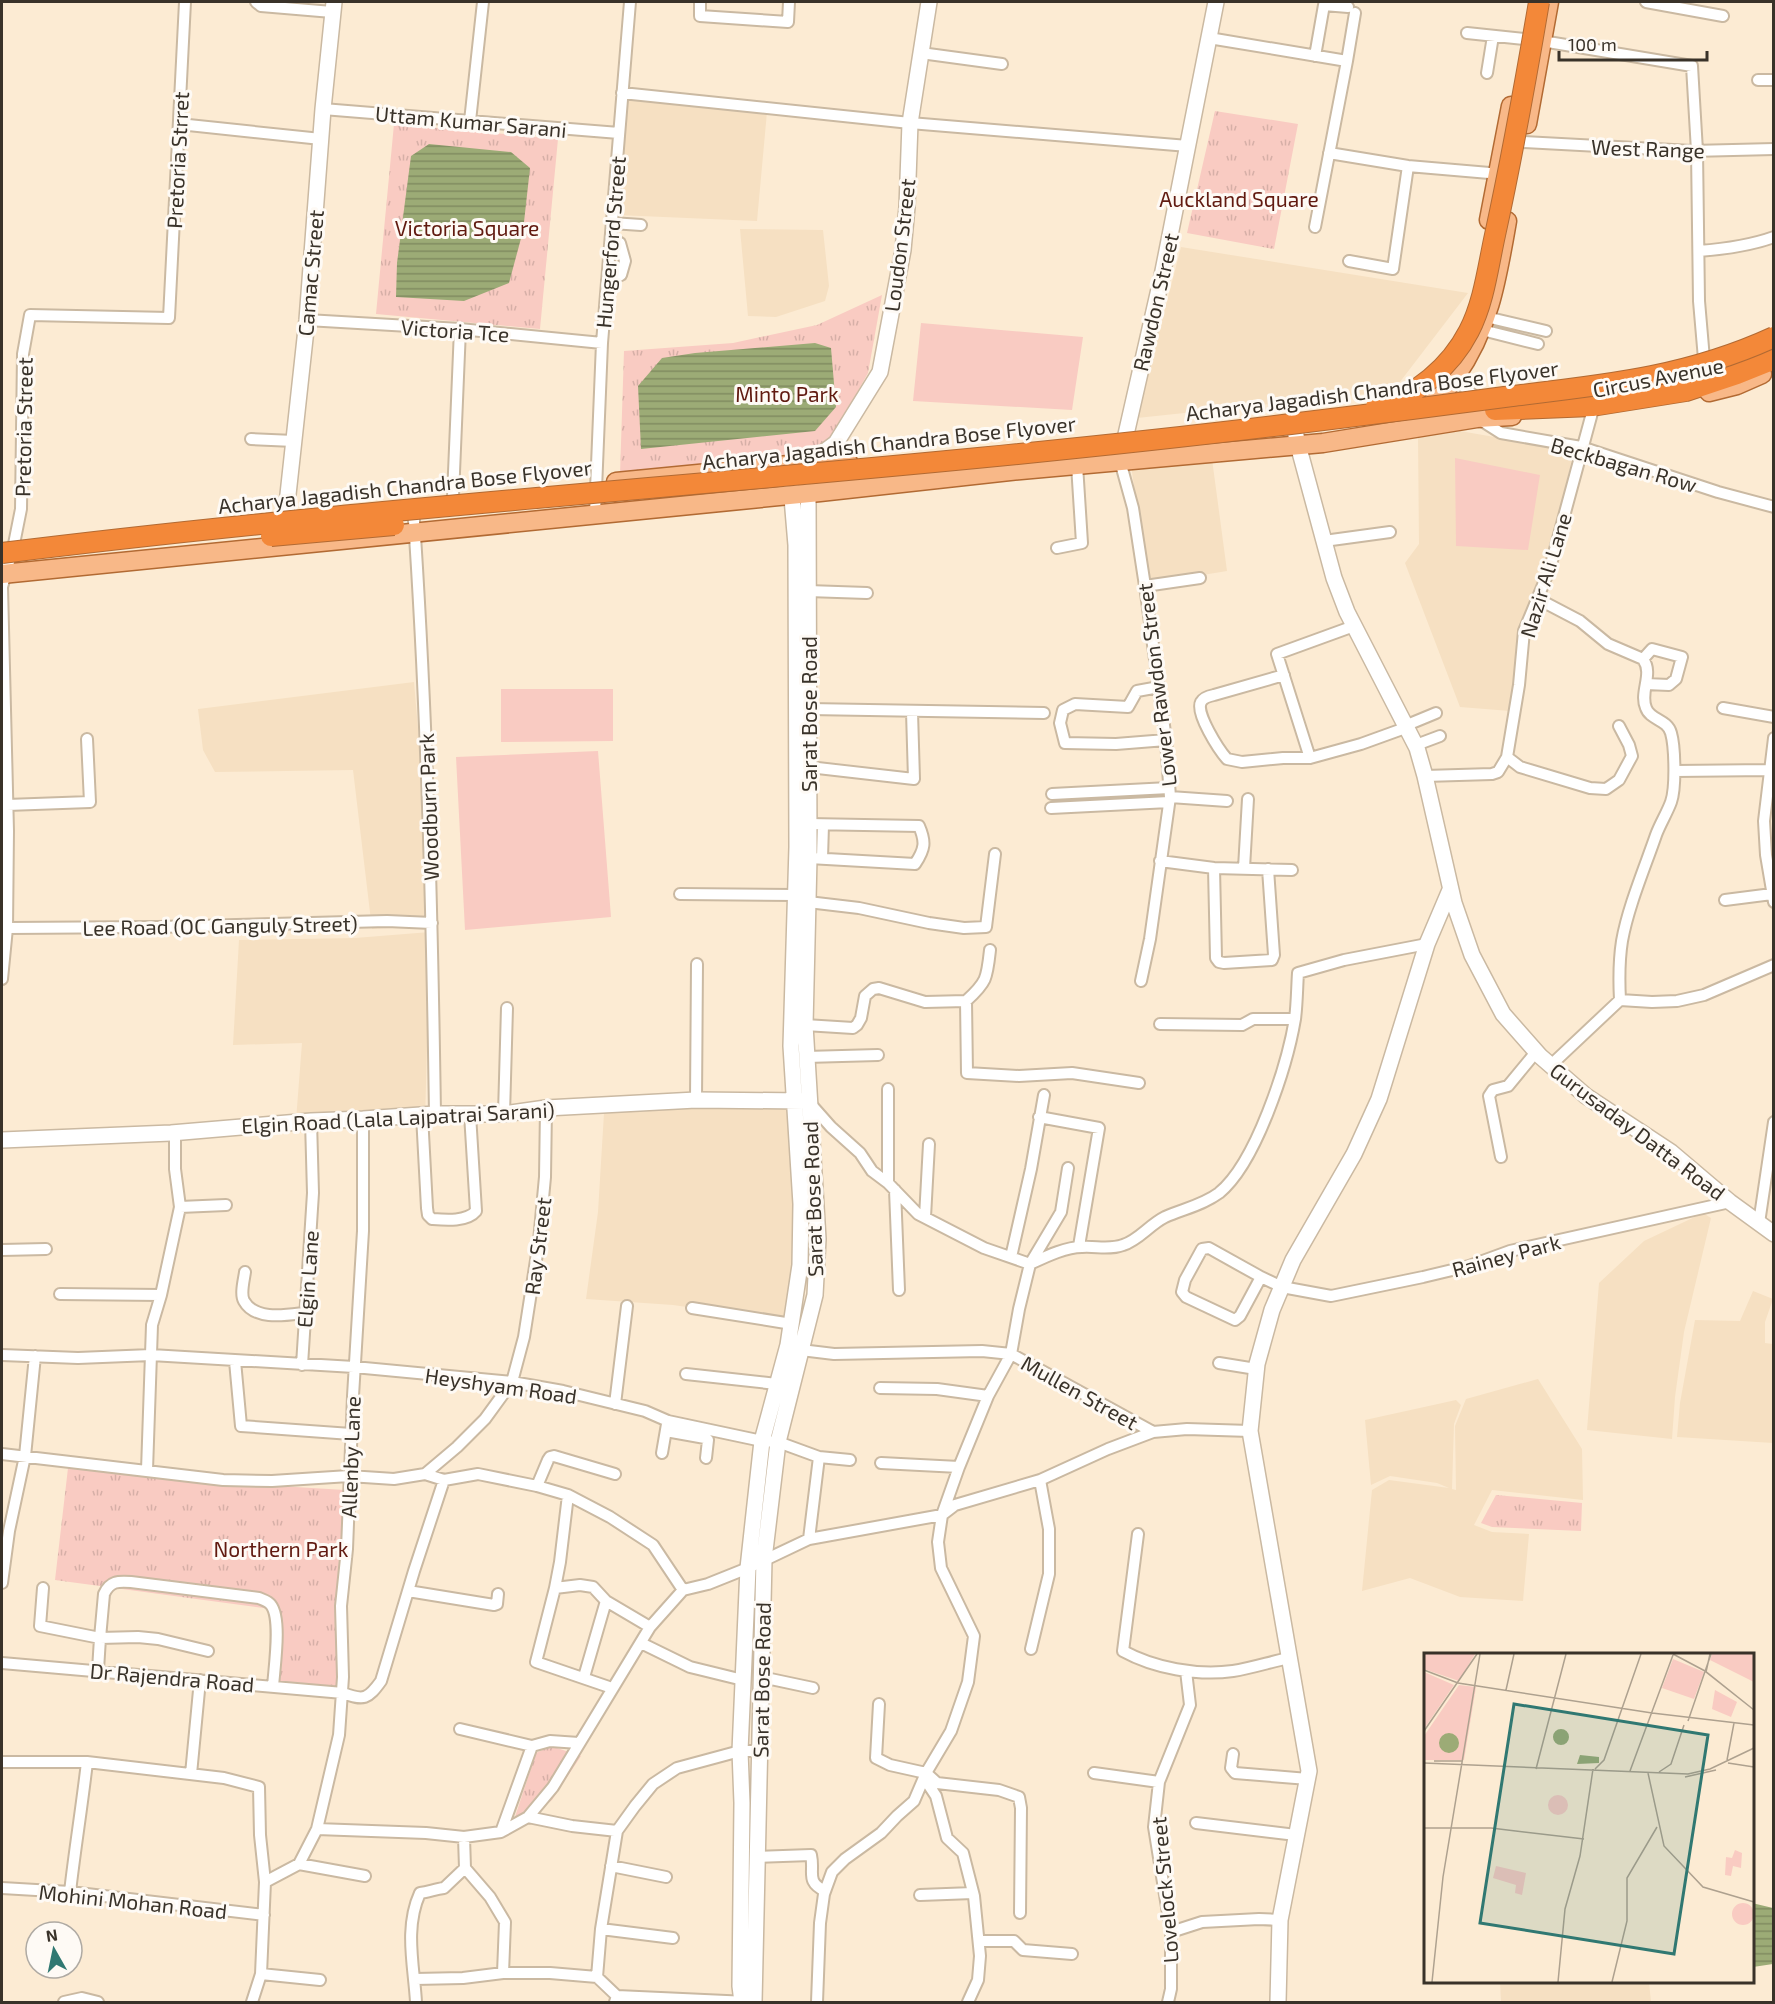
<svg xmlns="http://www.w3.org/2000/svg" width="1775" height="2004" font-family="'Exo 2',sans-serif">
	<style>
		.built { fill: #f6e0c2 }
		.grass { fill: #f9cbc2 }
		.park { fill: url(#park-tufts) }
		.water { fill: url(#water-rules) }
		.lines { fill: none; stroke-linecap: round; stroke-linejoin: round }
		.street-casing { stroke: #cab9a2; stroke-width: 14 }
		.secondary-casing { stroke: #cab9a2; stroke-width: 18 }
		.primary-casing { stroke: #b26a33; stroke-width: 21 }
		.highway-casing { stroke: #b26a33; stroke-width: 22 }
		.street { stroke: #fff; stroke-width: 10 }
		.secondary { stroke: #fff; stroke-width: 15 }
		.primary { stroke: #f8b888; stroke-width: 18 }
		.highway { stroke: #f38839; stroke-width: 20 }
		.highway-bridge-casing { stroke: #b26a33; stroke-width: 22; stroke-linecap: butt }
		.highway-bridge { stroke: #f38839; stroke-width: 20 }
		.labels { text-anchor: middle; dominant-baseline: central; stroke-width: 6; stroke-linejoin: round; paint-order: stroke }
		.street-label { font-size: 21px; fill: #393229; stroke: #fefaf5 }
		.park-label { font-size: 21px; fill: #611a10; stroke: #fefaf5 }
		.inset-road { fill: none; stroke: #aea18f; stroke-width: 1.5 }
		.view { fill: #307872; fill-opacity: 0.15; stroke: #307872; stroke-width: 3 }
		.inset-edge { fill: none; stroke: #393229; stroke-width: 3 }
	</style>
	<defs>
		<pattern id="park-tufts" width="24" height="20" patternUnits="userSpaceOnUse" patternTransform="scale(1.5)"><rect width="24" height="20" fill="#f9cbc2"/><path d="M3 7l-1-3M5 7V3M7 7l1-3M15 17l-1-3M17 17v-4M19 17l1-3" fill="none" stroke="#d6afa7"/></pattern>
		<pattern id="water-rules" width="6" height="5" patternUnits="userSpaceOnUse" patternTransform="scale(1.5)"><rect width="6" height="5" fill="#9cab76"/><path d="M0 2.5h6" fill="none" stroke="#808c61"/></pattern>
	</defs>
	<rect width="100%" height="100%" fill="#fcebd3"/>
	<path class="built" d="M627 98 767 112 757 221 617 215Z
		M740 229 823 230 829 286 825 301 776 317 748 316Z
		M1181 247 1468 293 1393 391 1137 418Z
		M1460 431 1574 451 1547 564 1523 620 1510 711 1460 707 1405 563 1419 544 1418 436Z
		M1212 459 1227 571 1148 584 1131 465Z
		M414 682 435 925 372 929 353 770 215 772 203 750 198 709Z
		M430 932 425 1122 295 1133 302 1043 233 1045 239 940 355 938Z
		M800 1096 811 1267 797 1323 673 1305 586 1299 598 1212 604 1113Z
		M1703 1213 1711 1218 1684 1332 1675 1397 1672 1439 1587 1430 1599 1283 1644 1241Z
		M1753 1291 1773 1299 1765 1322V1343L1773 1344V1443L1677 1437 1680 1403 1695 1320 1740 1321Z
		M1538 1379 1582 1449 1583 1500 1492 1490 1474 1525 1492 1532 1529 1534 1523 1601 1460 1597 1410 1578 1362 1591 1372 1490 1389 1480 1449 1488 1437 1483 1390 1476 1371 1485 1365 1420 1456 1400 1461 1405 1454 1424 1452 1489 1456 1490 1455 1426 1466 1399Z
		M1500 1982H1649L1651 2002H1501Z"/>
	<path class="grass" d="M921 323 1083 337 1072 410 913 401Z
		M1455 458 1540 475 1528 550 1456 546Z
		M501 689H613V741L501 742Z
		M598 751 611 917 465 930 456 757Z"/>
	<path class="park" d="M1215 111 1298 124 1274 249 1187 233Z
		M394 124 558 139 540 329 376 314Z
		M882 295 868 373 825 450 620 474 624 351 733 343 817 325Z
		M68 1468 197 1481 345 1490 340 1689 275 1685 278 1610 55 1580Z
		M1496 1495 1582 1503 1581 1531 1492 1527 1481 1523Z
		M551 1746 581 1756 552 1800 531 1816 512 1826 536 1753Z"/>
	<path class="water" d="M429 144 511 152 530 168 523 231 509 283 464 301 396 297 397 263 411 156Z
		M815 343 831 348 836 407 815 431 641 449 638 386 662 358 695 353Z
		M1752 1903 1773 1908V1964L1753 1967Z"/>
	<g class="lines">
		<defs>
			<path id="street" d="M256 2 261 6 332 12
				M700 2V16L788 22 789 2
				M1646 2 1723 16
				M1467 33 1524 39
				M1209 38 1347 61 1315 227
				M1542 41 1692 66 1697 151 1699 301 1704 359
				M921 53 1002 64
				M1315 56 1324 5 1348 7
				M1347 61 1355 13
				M1487 73 1493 36
				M1758 80H1774
				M622 93 910 123 1188 146
				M323 109 619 133
				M470 121 483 2
				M179 124 321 139
				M1523 142 1692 151 1774 149
				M1329 153 1408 166 1501 174
				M612 223 641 225
				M1699 251C1725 249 1749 246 1774 237
				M1349 261 1393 269 1408 166
				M607 280 621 275 625 261 620 243 611 239
				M1486 317 1546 331
				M307 320 460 329 602 343
				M1482 330 1538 344
				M1459 371 1463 386 1473 395 1474 402
				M1479 419 1501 433 1581 447 1718 492 1774 507
				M251 439 294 441
				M1120 461 1133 508 1145 586 1166 740 1170 797 1150 939 1141 981
				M453 496 460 329
				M413 506C427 709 432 911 435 1114
				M595 514 602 343 630 2
				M1324 541 1390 532
				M1057 548 1082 543 1077 465
				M1145 586 1200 578
				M808 591 867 593
				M1538 599 1580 621 1608 644 1643 659C1654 674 1639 692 1646 708 1650 720 1667 719 1671 733 1675 747 1676 788 1671 802 1667 813 1660 824 1656 835 1645 867 1628 907 1622 941 1619 960 1619 981 1620 1000
				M1643 659 1652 649 1682 657 1676 679 1669 685 1646 684
				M1284 675 1214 695C1209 696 1203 698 1201 702 1195 713 1219 750 1227 759L1242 762 1283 758H1310L1361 744 1408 727
				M1159 687 1137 691 1128 707 1075 704 1063 710 1060 723 1065 743 1116 744 1166 740
				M1723 708 1774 717
				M809 709 1044 713
				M1407 725 1436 713
				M1774 738 1764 821 1766 855 1774 902
				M1416 745 1440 736
				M1507 757 1520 767 1590 788 1606 789 1619 780 1632 756 1629 745 1619 726
				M1310 758 1277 654 1354 626
				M809 767 914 779 912 712
				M1675 771 1769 770
				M1425 776 1492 774 1498 772 1507 757 1519 685 1524 631 1550 568 1592 413
				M1052 794 1169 788
				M1170 797 1227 801
				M7 805 90 802 87 739
				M1051 808 1169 802
				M809 858 915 864C925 849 926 842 919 826L809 824
				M822 858 823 825
				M1160 861 1214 868 1292 870
				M1214 868 1216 958 1219 962 1224 963 1272 960 1274 955 1268 869
				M1244 868 1248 799
				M680 894 795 895
				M1725 900 1772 894
				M808 902 859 908 929 923 964 928 986 927 995 854
				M7 928 158 927 387 921 432 923
				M2 979 7 928 8 831 2 587 14 544 21 509 23 354 30 315 169 318 185 2
				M966 1001 967 1073 1019 1076 1072 1073 1139 1083
				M1160 1024 1242 1025 1253 1019H1295
				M805 1025 853 1028 857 1025 861 1018 865 996 873 989 879 988 925 1002 966 1001C987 982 987 978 990 950
				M806 1057 878 1055
				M1551 1065 1620 1000 1652 1002 1677 1001 1704 995 1774 965
				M888 1089V1183
				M696 1100 697 964
				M808 1101 831 1127 860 1153 872 1171 888 1183 918 1214 984 1248 1030 1264C1045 1257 1065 1247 1082 1247 1096 1246 1110 1250 1123 1245 1139 1240 1149 1225 1165 1217 1183 1209 1203 1205 1219 1193 1256 1163 1287 1066 1295 1019 1297 1004 1297 988 1298 973L1344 960 1427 944
				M504 1114 507 1008
				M422 1115 427 1208 428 1215 432 1219C445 1220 467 1222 476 1211L470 1114
				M1039 1117 1099 1128 1079 1246
				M1501 1157 1489 1096 1493 1090 1508 1086 1536 1052
				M895 1190 899 1290
				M180 1207 226 1205
				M925 1217 929 1144
				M1759 1223 1774 1122
				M2 1250 46 1249
				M1011 1257 1031 1169 1044 1095
				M245 1272C244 1280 240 1294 244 1301 255 1321 287 1315 304 1313
				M1261 1277 1209 1248 1202 1249 1185 1280 1182 1292 1186 1297 1235 1320 1240 1316 1261 1277 1282 1287 1331 1296 1423 1277 1469 1266 1510 1251 1730 1202
				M60 1294 161 1295
				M692 1308 792 1324
				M801 1350 834 1354 982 1351 1011 1354 1153 1432 1187 1429 1250 1431
				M2 1355 78 1358 151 1355 354 1367 512 1382 563 1391 645 1411 668 1421 762 1441 778 1442 819 1457 850 1460
				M235 1361 241 1426 351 1434
				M1219 1363 1256 1369
				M302 1365 313 1193 311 1121
				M686 1374 777 1384
				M880 1388 937 1389 988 1396
				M615 1404 627 1306
				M666 1431 705 1438 708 1440 706 1458
				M662 1453 667 1424
				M2 1454 223 1480 272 1481 349 1476 394 1479 425 1474 444 1480 478 1474 537 1486 568 1495 610 1517 653 1545 683 1590
				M881 1463 959 1467
				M147 1470 152 1325 161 1295 180 1207 175 1169V1132
				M425 1474 457 1447 485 1419 512 1382 524 1337 539 1241 545 1177 546 1108
				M537 1486 548 1460 550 1457 554 1456 615 1474
				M568 1495 560 1562 555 1588 580 1585 593 1587 606 1601 650 1627
				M1138 1534 1123 1651C1154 1668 1197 1676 1233 1671 1252 1668 1270 1662 1289 1658
				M809 1539 819 1457
				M2 1583 9 1531 25 1456 35 1356
				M43 1588 40 1626 100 1638 98 1670
				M555 1588 536 1662 612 1688
				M408 1591 494 1605 497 1604 498 1594
				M641 1643 690 1667 743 1680
				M1031 1649 1049 1574V1529L1040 1480
				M208 1651 158 1639 138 1637 100 1638 104 1594C110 1581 118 1581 131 1582L259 1598C263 1600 268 1601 271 1605 282 1619 274 1669 273 1687
				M2 1663 343 1693C364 1701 368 1699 381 1681L414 1571 444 1480
				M584 1677 606 1601
				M761 1677 813 1688
				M879 1704 876 1758 890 1765 926 1773 937 1783 999 1790 1019 1797 1021 1808 1020 1913
				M460 1729 532 1746
				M1233 1754 1231 1768 1235 1773 1308 1779
				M2 1762H87L224 1778 259 1787 260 1835 265 1882
				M1094 1773 1159 1782
				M191 1774 200 1680
				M924 1778 936 1796 947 1838 963 1853 974 1896 980 1956 978 1980 968 2002
				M528 1817 572 1826 617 1831
				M1196 1823 1296 1835
				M317 1829 426 1833 464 1837 501 1832 528 1817 553 1787 650 1627 683 1590 708 1584 748 1568 809 1539 942 1515 955 1505 1040 1480 1108 1449 1153 1432
				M501 1832 532 1746 550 1741 579 1743
				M464 1837 465 1868 490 1897 505 1922 503 1973
				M757 1857 811 1855C815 1873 805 1881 825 1891
				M299 1864 365 1876
				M611 1866 666 1877
				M2 1888 70 1892 264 1915
				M70 1892C75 1848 82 1806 87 1762
				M920 1895 973 1893
				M601 1929 673 1938
				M1171 1932 1202 1922 1259 1919 1280 1920
				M979 1941H1014L1023 1950 1072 1954
				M261 1974 320 1980
				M415 1979 463 1978 503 1973H550L597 1977
				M617 1996 597 1977 601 1929 617 1831 635 1806 653 1784 677 1768 740 1751H759
				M64 2002 82 1998 98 2002
				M252 2002 261 1974 265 1882 299 1864 317 1829 339 1735 343 1677 341 1606 347 1549 353 1396 363 1231V1119
				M416 2002C414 1966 404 1928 420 1893 429 1892 435 1889 444 1888L465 1868
				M615 2002 617 1996 748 2002
				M817 2002 820 1923 824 1894 832 1872 845 1859 881 1833 897 1816 914 1801 926 1773 951 1731 968 1682 974 1636 941 1568 938 1542 942 1515 959 1467 988 1396 1011 1354 1019 1309 1030 1264 1061 1212 1068 1168
				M1168 2002 1171 1989V1932L1154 1827 1159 1782 1190 1705 1186 1671"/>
			<path id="secondary" d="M1293 421 1298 445 1334 578 1347 612 1417 748 1425 776 1454 903 1472 955 1503 1014 1540 1056 1586 1096 1671 1152 1730 1202 1774 1234
				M1122 452 1162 276 1216 2
				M286 532V513L307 320 323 109 334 2
				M2 1140 171 1133 311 1121 363 1119 435 1114H504L546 1108 696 1100 804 1101
				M742 2002 740 1986 742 1803 740 1751 748 1568 762 1441 788 1345 800 1265 801 1204 791 1046 797 847 796 545 791 486
				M754 2002 764 1559 778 1442 815 1295 818 1239 805 1025 809 858 808 494 809 463 836 443 880 372 903 250 907 207 910 123 929 2
				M1278 2002 1280 1920 1309 1771 1250 1431 1257 1364 1272 1310 1293 1260 1354 1154 1379 1099 1427 944 1450 890"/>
			<path id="primary" d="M1527 124 1549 2
				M1489 220 1511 106
				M1709 392 1737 385 1762 374
				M1437 414 1433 401C1443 395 1448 387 1455 377 1489 329 1497 279 1507 221
				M616 482 809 463 848 462
				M2 574 820 492 1010 471 1323 443 1477 418 1512 416"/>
			<path id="highway" d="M1495 410 1592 406 1686 391 1737 374 1774 359"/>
		</defs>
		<use href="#street" class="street-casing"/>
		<use href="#secondary" class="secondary-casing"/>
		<use href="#primary" class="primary-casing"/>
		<use href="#highway" class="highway-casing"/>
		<use href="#street" class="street"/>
		<use href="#secondary" class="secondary"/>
		<use href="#primary" class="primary"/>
		<use href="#highway" class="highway"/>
		<defs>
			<path id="highway-bridge" d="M1376 407C1415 398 1451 366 1469 331 1484 302 1488 267 1495 235 1512 157 1526 79 1539 2
				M271 536 394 525
				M2 553C436 499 873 476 1307 422 1375 414 1444 405 1512 396 1605 385 1687 377 1774 337"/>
		</defs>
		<use href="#highway-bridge" class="highway-bridge-casing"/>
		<use href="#highway-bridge" class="highway-bridge"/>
	</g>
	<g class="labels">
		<g class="street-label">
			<text transform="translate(471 121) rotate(5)">Uttam Kumar Sarani</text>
			<text transform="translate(1648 148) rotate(2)">West Range</text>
			<text transform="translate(177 160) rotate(-87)">Pretoria Strret</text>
			<text transform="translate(610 242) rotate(-85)">Hungerford Street</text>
			<text transform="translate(899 245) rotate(-83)">Loudon Street</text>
			<text transform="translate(310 273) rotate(-85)">Camac Street</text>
			<text transform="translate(1155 302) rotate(-77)">Rawdon Street</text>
			<text transform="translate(455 330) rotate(4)">Victoria Tce</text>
			<text transform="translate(1658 377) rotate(-11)">Circus Avenue</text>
			<text transform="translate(1372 390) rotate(-7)">Acharya Jagadish Chandra Bose Flyover</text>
			<text transform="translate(23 427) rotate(-89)">Pretoria Street</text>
			<text transform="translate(889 442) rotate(-6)">Acharya Jagadish Chandra Bose Flyover</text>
			<text transform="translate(1624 464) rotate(16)">Beckbagan Row</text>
			<text transform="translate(405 486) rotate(-6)">Acharya Jagadish Chandra Bose Flyover</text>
			<text transform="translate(1545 575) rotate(-73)">Nazir Ali Lane</text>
			<text transform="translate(1156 685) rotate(-97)">Lower Rawdon Street</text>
			<text transform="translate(808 714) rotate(-90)">Sarat Bose Road</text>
			<text transform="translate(428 807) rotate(-92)">Woodburn Park</text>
			<text transform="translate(220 925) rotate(-1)">Lee Road (OC Ganguly Street)</text>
			<text transform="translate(398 1117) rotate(-3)">Elgin Road (Lala Lajpatrai Sarani)</text>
			<text transform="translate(1638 1131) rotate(37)">Gurusaday Datta Road</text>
			<text transform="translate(812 1199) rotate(-92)">Sarat Bose Road</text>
			<text transform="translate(537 1246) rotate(-83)">Ray Street</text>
			<text transform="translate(1506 1255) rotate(-15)">Rainey Park</text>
			<text transform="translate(307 1279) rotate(-86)">Elgin Lane</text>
			<text transform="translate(501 1385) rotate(8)">Heyshyam Road</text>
			<text transform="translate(1080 1392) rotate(29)">Mullen Street</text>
			<text transform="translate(350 1457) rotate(-88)">Allenby Lane</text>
			<text transform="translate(172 1677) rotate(5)">Dr Rajendra Road</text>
			<text transform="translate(761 1680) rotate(-89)">Sarat Bose Road</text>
			<text transform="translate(1164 1890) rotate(-95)">Lovelock Street</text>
			<text transform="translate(133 1901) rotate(6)">Mohini Mohan Road</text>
		</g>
		<g class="park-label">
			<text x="1239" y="198">Auckland Square</text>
			<text x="467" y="227">Victoria Square</text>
			<text x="787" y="393">Minto Park</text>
			<text x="281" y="1548">Northern Park</text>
		</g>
	</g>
	<g transform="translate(1424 1653)">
		<rect width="330" height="330" fill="#fcebd3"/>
		<path d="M124 152a10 10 0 1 1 20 0a10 10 0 1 1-20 0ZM308 261a11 11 0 1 1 22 0a11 11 0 1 1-22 0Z" fill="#f9cbc2"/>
		<path d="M288 1H330V29L286 7ZM249 6 280 19 270 46 238 35ZM291 37 313 49 307 64 288 56Z" fill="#f9cbc2"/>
		<path d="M0 1H51L35 28 0 16ZM0 19 30 32 0 76ZM35 32 52 34 40 107H0V83ZM311 197 318 200 317 215 309 213 307 223 301 222 302 204 308 205ZM72 213 102 220 98 242 91 240 92 232 69 225Z" fill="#f9cbc2"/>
		<path d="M129 84a8 8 0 1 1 16 0a8 8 0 1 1-16 0ZM15 90a10 10 0 1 1 20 0a10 10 0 1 1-20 0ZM156 102 175 104V110L153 111Z" fill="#9cab76"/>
		<path class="inset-road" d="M249 1 281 18 330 57M286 1 282 19 330 57M0 17 34 30 228 60 330 72M82 37 90 1M264 68 287 1M0 78 53 1M303 107 310 70M10 108H38M0 110 264 121 286 116 330 95M304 110 330 114M112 116 142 1M171 116 180 107 217 1M206 118 249 2M235 119 247 111 260 72M224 120 240 193 279 234 330 249M261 124 292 117M0 175H67L160 186M8 329 19 224 56 1M134 329 141 256 156 203 169 116M188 329 203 268V225L233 174"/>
		<path class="view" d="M90 51 284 82 250 301 56 270Z"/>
		<rect width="330" height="330" class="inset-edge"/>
	</g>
	<rect width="1775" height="2004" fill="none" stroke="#393229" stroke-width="6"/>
	<g transform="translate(54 1950) rotate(351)"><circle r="28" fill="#fefaf5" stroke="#afaaa3" stroke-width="1.5"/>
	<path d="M0-4.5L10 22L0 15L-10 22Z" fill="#307872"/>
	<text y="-9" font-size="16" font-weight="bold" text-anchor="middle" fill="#393229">N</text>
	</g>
	<path d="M1559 51v9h148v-9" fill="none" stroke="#393229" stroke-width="3"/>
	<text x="1568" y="51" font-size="18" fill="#393229" stroke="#fefaf5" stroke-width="4.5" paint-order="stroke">100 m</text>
</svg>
